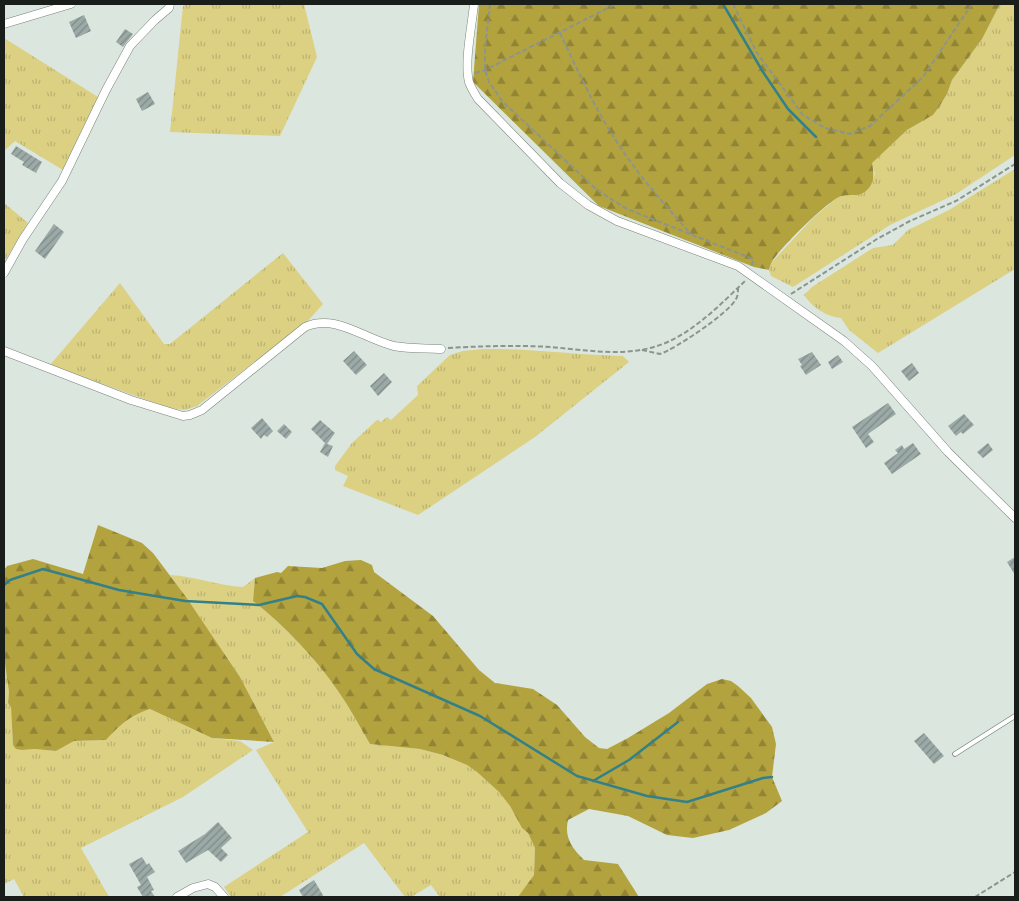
<svg xmlns="http://www.w3.org/2000/svg" width="1019" height="901" font-family="'Noto Sans',sans-serif">
	<style>
		.grass { fill: url(#grass-tufts) }
		.forest { fill: url(#forest-firs) }
		.lines { fill: none; stroke-linecap: round; stroke-linejoin: round }
		.stream { stroke: #348088; stroke-width: 2.5 }
		.building { fill: url(#building-hatch) }
		.service-casing { stroke: #79847c; stroke-width: 5.5 }
		.minor-casing { stroke: #79847c; stroke-width: 9 }
		.path { stroke: #8b948e; stroke-width: 2; stroke-dasharray: 5 2.5; stroke-linecap: butt }
		.service { stroke: #fff; stroke-width: 4 }
		.minor { stroke: #fff; stroke-width: 8 }
	</style>
	<defs>
		<pattern id="grass-tufts" width="24" height="20" patternUnits="userSpaceOnUse" patternTransform="scale(1.25)"><rect width="24" height="20" fill="#dcd083"/><path d="M3 7l-1-3M5 7V3M7 7l1-3M15 17l-1-3M17 17v-4M19 17l1-3" fill="none" stroke="#bcb271"/></pattern>
		<pattern id="forest-firs" width="22" height="20" patternUnits="userSpaceOnUse" patternTransform="scale(1.25)"><rect width="22" height="20" fill="#b3a33f"/><path d="M5 1l3.5 6h-7zM16 11l3.5 6h-7z" fill="#918434"/></pattern>
		<pattern id="building-hatch" width="6" height="6" patternUnits="userSpaceOnUse" patternTransform="scale(1.25)"><rect width="6" height="6" fill="#9caaa7"/><path d="M-1 1l2-2M0 6l6-6M5 7l2-2" fill="none" stroke="#7e8a87"/></pattern>
	</defs>
	<rect width="100%" height="100%" fill="#dbe6de"/>
	<path class="grass" d="M186 4H304L317 57 280 136 170 132 183 6Z
		M1000 4H1015V155L956 194 890 225 793 287 771 276 769 270 772 262 813 218 838 197 846 195 854 196 870 186 875 174 871 163 907 130 933 115 939 107 947 94 952 80 982 39Z
		M4 38 98 97 63 170 15 141 4 151Z
		M1015 169V269L878 353 849 330 841 318C827 317 813 308 804 295L812 287 873 248 893 245 908 230 949 210Z
		M4 203 28 223 4 262Z
		M283 253 323 304 306 323 197 406 185 410 169 408 50 365 120 283 164 344H170Z
		M483 349C530 348 577 355 623 356L629 362 535 437 418 515 343 486 348 476 335 470V466L352 443 377 420 381 422 387 417 391 420 418 395 417 386 450 355 463 351Z
		M170 575C195 576 218 586 243 587L255 578 253 601C283 624 317 660 338 691 350 708 360 727 370 744L420 749 443 755 467 765 477 772 499 792 510 806 522 828 528 833 535 848 534 875 520 896 518 897H440L431 885 411 897H405L364 843 280 897H231L224 887 308 832 256 750 274 742 240 677Z
		M4 657 9 692 8 703 11 706 13 745 22 750 35 749 56 751 74 741 106 740C120 725 129 716 150 709L212 738 240 741 253 750 183 797 81 848 109 897H24L14 879 4 884Z"/>
	<path class="forest" d="M479 4H1000L982 39 952 80 947 94 939 107 933 115 907 130 872 163C874 174 875 183 866 191 857 199 846 192 837 198 821 208 784 244 773 260 771 263 770 266 769 270L754 267 599 206 473 82Z
		M98 525 142 543 153 553 186 597 240 677 274 742 212 738 150 709C129 716 120 725 106 740L74 741 56 751 35 749 22 750 16 749 13 745 11 707 8 703 9 692 4 657V570L7 566 33 559 83 574Z
		M361 560 372 565 374 572 433 616 479 670 495 683 533 689 557 705 585 737 599 748 607 749 628 738 669 713 707 684 722 679 731 681 738 686 751 698 772 727 776 744 772 777 782 801 766 813 729 830 693 838 667 835 628 816 589 809 568 820C564 838 572 848 584 860L618 864 639 897H518L534 875 535 848 528 833 522 828 510 806 499 792 477 772 467 765 443 755 420 749 370 744C360 727 350 708 338 691 317 660 283 624 253 601L255 578 277 572 281 573 288 566 322 568 345 561Z"/>
	<g class="lines">
		<path class="stream" d="M723 4 763 72 788 109 816 137
			M4 585 10 580 43 569 119 590 185 601 259 605 297 596 305 597 322 604 357 654 374 669 480 716 577 776 647 796 687 802 763 778 772 777
			M593 781 629 760 678 722"/>
	</g>
	<path class="building" d="M84 15 91 31 76 38 69 22Z
		M125 29 133 34 123 47 116 42Z
		M148 92 155 104 142 111 136 99Z
		M16 146 42 162 36 173 22 165 24 162 11 154Z
		M54 224 64 232 45 259 35 251Z
		M354 351 367 365 356 375 343 361Z
		M812 352 821 365 806 375 800 366 802 365 798 359Z
		M838 355 843 362 832 369 828 362Z
		M912 363 919 373 909 381 901 371Z
		M384 373 392 382 378 396 370 386Z
		M888 403 896 414 868 434 874 442 866 448 852 427Z
		M964 414 974 425 963 434 961 432 956 436 948 426Z
		M262 418 273 431 267 437 264 435 261 439 251 428Z
		M320 420 335 433 327 444 333 446 328 457 320 452 325 443 311 429Z
		M284 424 292 432 286 439 277 431Z
		M913 443 921 454 892 474 884 463 898 453 895 450 902 445 904 449Z
		M988 443 993 450 983 458 977 452Z
		M1015 557V575L1007 562Z
		M924 733 944 756 934 764 914 741Z
		M218 822 232 838 221 848 228 855 221 862 208 850 186 863 178 851 205 834Z
		M142 857 147 865 149 863 155 872 147 877 154 890 151 891 155 897H143L137 887 141 885 129 864Z
		M314 880 324 897H303L299 890Z"/>
	<g class="lines">
		<defs>
			<path id="service" d="M955 754 1015 716"/>
			<path id="minor" d="M474 4C472 25 464 62 469 82 471 88 475 94 478 99L560 183 588 205 617 221 738 266 844 341 872 366 948 452 1015 518
				M4 24 71 4
				M4 273 23 239 62 181 106 90 130 46 155 20 169 8 170 4
				M4 351 131 400 183 416 190 415 202 410 305 327C335 313 364 339 394 346 409 349 426 348 441 349
				M177 897 193 888 208 884 215 887 224 897"/>
		</defs>
		<use href="#service" class="service-casing"/>
		<use href="#minor" class="minor-casing"/>
		<path class="path" d="M490 4 485 49V70L489 82 502 101 597 190 627 209 753 259 752 266
			M733 4 757 53 803 115 825 128 850 134 870 126 923 77 972 4
			M560 33C579 73 597 114 623 151 643 181 667 207 691 234
			M475 73 485 70 616 4
			M791 294 877 239 910 221 956 201 1015 164
			M448 348C483 346 517 345 551 347 586 350 623 357 657 346 690 336 721 304 745 281
			M642 350 660 354C675 349 729 313 736 299 738 296 738 291 738 288
			M975 897 1015 872"/>
		<use href="#service" class="service"/>
		<use href="#minor" class="minor"/>
	</g>
	<rect width="1019" height="901" fill="none" stroke="#191e1a" stroke-width="10"/>
</svg>
